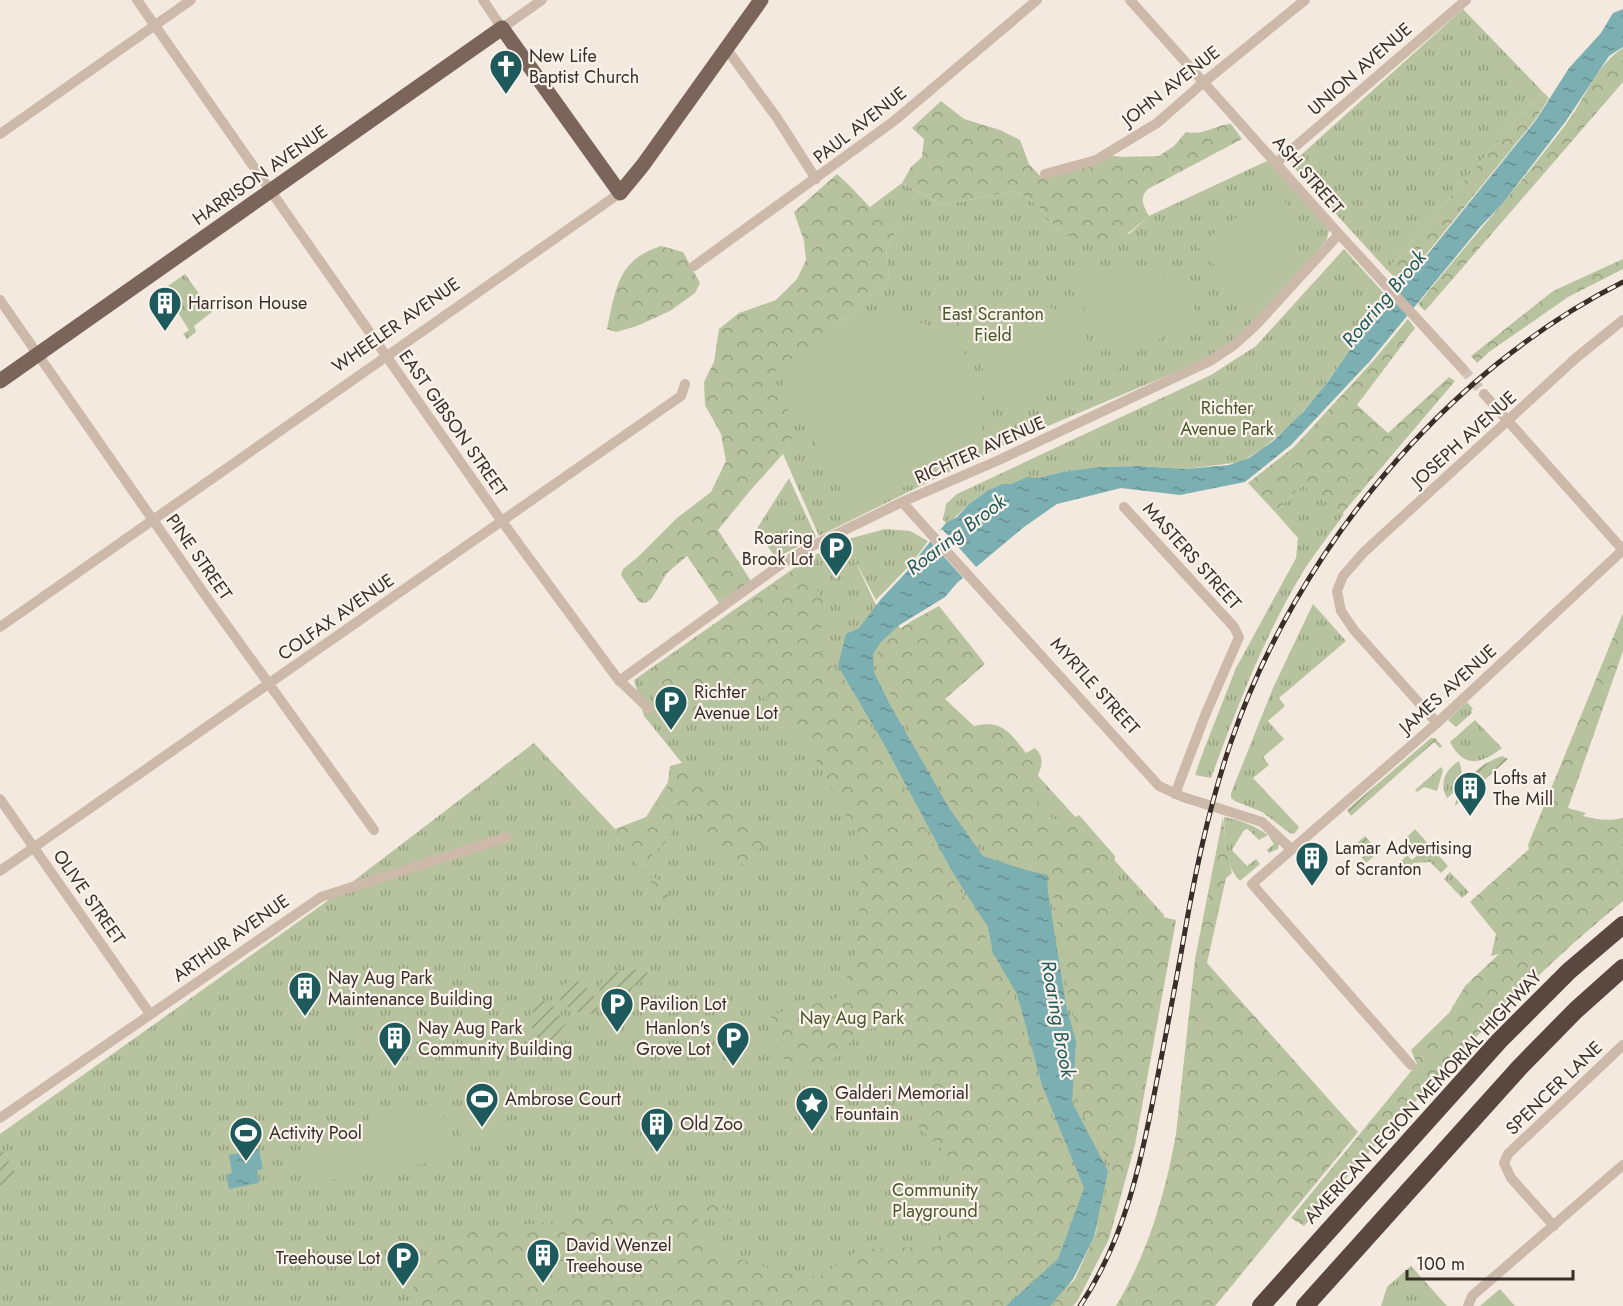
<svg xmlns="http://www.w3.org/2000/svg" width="1623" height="1306" font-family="Jost,sans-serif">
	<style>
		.grass { fill: url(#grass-tufts) }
		.forest { fill: url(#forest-crowns) }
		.garden { fill: url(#garden-furrows) }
		.pitch { fill: #b7c39e }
		.water { fill: url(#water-ripples) }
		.pier { fill: #f3e9de }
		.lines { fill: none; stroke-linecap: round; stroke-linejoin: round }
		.street-tunnel { stroke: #cec4ba; stroke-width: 10; stroke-dasharray: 10 5; stroke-linecap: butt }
		.street { stroke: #ccb9aa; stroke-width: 10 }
		.primary { stroke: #7b655a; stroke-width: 15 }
		.highway { stroke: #5a4840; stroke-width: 18 }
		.rail-casing { stroke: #392e29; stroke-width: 5 }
		.rail { stroke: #fbf3eb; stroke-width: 3; stroke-dasharray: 9; stroke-linecap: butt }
		.labels { text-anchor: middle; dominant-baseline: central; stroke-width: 4.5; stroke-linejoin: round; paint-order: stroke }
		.poi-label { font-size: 18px; fill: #392e29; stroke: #fbf3eb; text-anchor: start }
		.street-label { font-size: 18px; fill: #392e29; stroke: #fbf3eb }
		.park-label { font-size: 18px; fill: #49582c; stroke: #fbf3eb }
		.water-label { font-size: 20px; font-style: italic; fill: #1e595c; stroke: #fbf3eb }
	</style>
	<defs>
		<pattern id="grass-tufts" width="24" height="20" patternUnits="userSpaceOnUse" patternTransform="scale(1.5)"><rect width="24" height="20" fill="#b7c39e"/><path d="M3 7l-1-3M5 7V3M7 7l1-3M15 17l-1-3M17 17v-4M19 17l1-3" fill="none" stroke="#969f81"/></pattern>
		<pattern id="forest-crowns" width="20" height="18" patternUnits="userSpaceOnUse" patternTransform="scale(1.5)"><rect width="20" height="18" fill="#b7c39e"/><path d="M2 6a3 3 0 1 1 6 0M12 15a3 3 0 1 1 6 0" fill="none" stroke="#969f81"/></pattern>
		<pattern id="garden-furrows" width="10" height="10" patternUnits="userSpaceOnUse" patternTransform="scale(1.5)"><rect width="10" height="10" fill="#b7c39e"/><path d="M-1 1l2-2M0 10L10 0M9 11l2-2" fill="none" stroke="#969f81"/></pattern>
		<pattern id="water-ripples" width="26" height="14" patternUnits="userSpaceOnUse" patternTransform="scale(1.5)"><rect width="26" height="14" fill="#7cafb1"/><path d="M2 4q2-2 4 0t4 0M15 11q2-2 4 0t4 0" fill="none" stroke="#678f90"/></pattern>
	</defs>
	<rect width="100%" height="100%" fill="#f3e9de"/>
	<path class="grass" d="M1463 9 1542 91 1387 270 1295 169 1292 163Z
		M1269 160 1330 226 1327 239 1262 318 1209 358 1010 442 819 536 783 454 791 440 771 374 855 311 889 277 886 249 897 231 881 220 870 207 902 183 942 205 1015 191 1035 203 1060 232 1129 234 1149 216Z
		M1344 249 1391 301 1390 305 1352 347 1322 389 1295 421 1262 449 1241 462 1186 469 1139 466 1098 467 1062 472 1038 478H1028L1011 484H1002L987 491 968 505 950 522 946 523 943 520 946 504 957 494 1211 375 1256 346Z
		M185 274 212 312 194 326 196 332 187 339 183 334 189 330 175 308 165 316 162 312 158 315 148 300Z
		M789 478 816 537 776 558 756 530Z
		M1302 485 1344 514C1330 534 1314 554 1301 575 1263 639 1237 708 1211 778L1195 775 1203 752 1236 668 1296 558 1298 538 1275 512Z
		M885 529 910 531 928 541 911 564 876 600 853 557 875 603 952 679 921 705 963 751 992 725 1164 915C1155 965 1146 1016 1136 1067 1121 1152 1107 1234 1055 1306H0V1134L326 902 534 743 615 829 646 817 668 782 670 766 682 763 644 716 634 680 807 559 845 540Z
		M1313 604 1346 641 1279 698 1285 706 1268 721 1284 739 1263 757 1269 765 1253 778 1299 827 1295 833 1291 834 1262 812 1235 801 1231 798V793L1273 688Z
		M1467 702 1473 709 1471 711 1472 713 1456 727 1448 720Z
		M1475 720 1502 748C1481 764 1464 769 1450 742Z
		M1459 761C1465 776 1459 790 1447 798 1439 783 1445 770 1459 761Z
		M1441 767 1443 770 1437 791 1424 787 1417 792 1415 790Z
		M1224 817C1246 821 1261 829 1279 843L1278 849 1269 853 1267 850 1274 844 1268 835 1259 840 1248 829 1244 830 1232 850 1247 866 1256 859 1260 864 1240 881C1224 864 1225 839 1224 817Z
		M1415 829 1448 866 1441 873 1430 862 1413 863 1411 869 1401 867 1398 864 1407 855 1412 860 1420 853 1406 838Z
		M1450 872 1469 892 1462 898 1444 879Z
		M1411 1266 1447 1306H1381L1387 1287Z
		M1500 1289 1515 1306H1480Z"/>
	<path class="forest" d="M1623 48V82L1425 311 1418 304C1467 244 1519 186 1566 124 1585 99 1596 65 1623 48Z
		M1542 91 1549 98 1535 120 1402 284 1387 270Z
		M941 101 964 119 1000 130 1020 140 1029 164 1042 178 1097 161 1107 155 1122 157 1159 156 1174 146 1186 132C1206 136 1213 125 1231 124L1242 139 1148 189C1138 198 1144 206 1149 216L1109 249 1083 243 1060 232 1035 203 1015 191 942 205 902 183 911 167 922 157 924 139 912 128Z
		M837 174C858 192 874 215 897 231L886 249 889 277 855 311 772 374 794 422 791 440 783 454 749 492 718 530 751 581 719 603 687 556 667 573 652 598 646 603 639 602 621 575 623 569 638 557 677 518 711 492 726 461 721 434 705 405 704 382 714 362 719 329 739 313 776 300 797 279 806 260 804 241 794 212Z
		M661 246 683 252 700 283 695 293 670 311 637 326 616 332 607 329C616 289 617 260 661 246Z
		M1623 259V269L1568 297 1489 352 1477 363 1471 356 1553 291Z
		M1408 319 1415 328 1357 405 1388 433 1449 377 1455 381 1342 514 1302 485 1275 512 1248 483 1294 447 1374 360Z
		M802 564 825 604 818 647 834 668 839 670 881 744 950 876 984 926 989 957 1014 996 1040 1090 1082 1188 1057 1259 1004 1306H406L415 1300 412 1277 470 1231 551 1222 630 1203 653 1208 700 1198 741 1215 739 1222 704 1214 698 1219 693 1232 705 1249 786 1273 819 1277 861 1249 937 1247 971 1179 915 1123 931 1089 934 1070C921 1053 909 1041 889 1033 885 1031 880 1028 876 1028 858 1029 851 1043 839 1054 818 1072 795 1080 779 1051 774 1041 773 1026 771 1015L837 998 855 960 864 849 812 752 770 701 725 677 694 714 665 705 643 678Z
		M939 606 985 664 945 699 974 726C1003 719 1010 733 1026 753L1035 748C1051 765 1033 774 1034 792 1035 805 1051 823 1066 821 1070 820 1075 817 1079 815L1115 856 1112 879 1159 916 1176 920 1135 1145 1109 1239 1078 1300 1073 1306H1051L1075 1279 1096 1232 1112 1168 1075 1101 1080 1040 1069 999 1050 873 988 852 951 804 878 673C877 668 876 662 876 658 879 636 921 616 939 606Z
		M1623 613V651L1568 808 1586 813 1583 816C1597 820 1609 821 1623 818V901C1505 997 1404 1113 1304 1226L1291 1218 1417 1064 1411 1050 1449 1013 1465 986 1499 954 1491 956 1496 934 1470 902 1529 849 1528 845Z
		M692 765 764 845 757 851 759 862 754 870C718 849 707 863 697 813H683L665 843 652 855 648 876 660 880 687 930 617 838 618 829 649 816 669 785 671 767Z
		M1223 817 1226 849 1232 873 1226 878 1207 963 1358 1132 1215 1306H1116C1148 1253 1165 1195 1176 1134L1195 959Z"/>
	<path class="garden" d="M1431 738H1435L1442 746 1440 748 1434 742 1351 816 1347 810Z
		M1502 756 1508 759 1455 806C1459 782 1479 764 1502 756Z
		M1365 836 1379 852 1366 863 1362 858 1365 854 1356 844Z
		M639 969 647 970 648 976C644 982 640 981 635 985 628 989 629 1002 626 1010L617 1014C594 1008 597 990 606 974Z
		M577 980C587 987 597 996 598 1010L592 1014 583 1015 564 1005 559 997 561 987 566 983Z
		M541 999 553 1006 566 1024C560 1029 559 1038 551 1041 530 1049 524 1014 541 999Z
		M2 1150 18 1177 0 1188V1151Z"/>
	<path class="pitch" d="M1277 189C1283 198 1289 207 1293 217 1301 242 1293 277 1277 297 1270 305 1261 311 1252 317L1203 250 1196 247 1197 238 1206 239Z
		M1117 265C1156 265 1180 282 1199 316L1123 360 1120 369 1113 367 1115 359 1068 283 1100 267Z
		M1020 302C1061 305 1083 318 1095 359L1016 414 1006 412 958 323 992 306Z
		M869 316C921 317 965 329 979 386 983 406 982 427 983 447L862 508 851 507 778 373 829 328 846 320Z
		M441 1102 451 1159 309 1184 301 1140 372 1128 369 1114Z
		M501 1108 507 1139 464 1149 457 1117Z"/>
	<path class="water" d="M1623 9V47L1609 56 1566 121 1503 203 1481 226 1370 361 1291 445 1245 482 1180 495 1121 488 1057 504 1024 527 957 583 945 597 898 626 880 643 873 654 874 672 889 703 949 808 983 856 1026 870 1047 875 1048 892 1066 1005 1076 1042 1072 1102 1108 1171 1094 1237 1073 1279 1050 1306H1006L1058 1259 1084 1188 1042 1085 1017 994 993 953 988 927 953 873 884 744 838 666 846 634 859 628 881 599 913 565 920 554 946 523 957 517 968 505 987 491 1002 484H1011L1027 477 1038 478 1062 472 1098 467 1139 466 1186 469 1229 465 1249 458 1273 441 1303 412 1326 384 1352 347 1388 308 1390 301 1536 120 1569 68 1601 33 1613 13Z
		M259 1149 263 1169 257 1170 259 1183 229 1189 226 1175 232 1173 229 1155Z"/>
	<path class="pier" d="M942 529 978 569 965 580 928 539Z"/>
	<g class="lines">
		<path class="street-tunnel" d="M1463 369 1484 394"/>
		<path class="street" d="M137 0 501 520 617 678 649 709
			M483 0 502 28 542 0
			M1130 0 1339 234 1463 369
			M726 48 777 118 816 179
			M0 134 191 0
			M1276 163 1466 0
			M1045 174 1096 160 1157 123 1204 82 1305 0
			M694 266 894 121 1037 0
			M0 300 210 602 374 830
			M1484 394 1623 550
			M902 502 1159 786 1183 797 1262 822 1291 849
			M1124 507 1234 627 1239 637 1206 713 1175 794
			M0 627 620 193
			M619 681 783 563 810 547 902 502 999 460 1210 361 1234 345 1256 325 1339 234
			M1437 723 1354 630 1341 611 1337 591 1343 576 1364 552 1576 358 1623 320
			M0 799 150 1014
			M0 871 681 396 685 384
			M1411 1065 1252 884 1437 723 1623 550
			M0 1118 321 897 507 837
			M1554 1226 1511 1178 1504 1163 1508 1154 1623 1045
			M1468 1306 1472 1296 1623 1165"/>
		<path class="primary" d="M0 381 502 28 620 193 643 165 761 0"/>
		<path class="highway" d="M1261 1306 1499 1041 1569 971 1623 925
			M1305 1306 1520 1067 1576 1010 1623 968"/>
		<defs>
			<path id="rail" d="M1080 1306C1125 1239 1141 1163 1156 1085 1165 1039 1174 993 1182 948 1194 878 1208 809 1231 742 1295 554 1445 371 1623 282"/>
		</defs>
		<use href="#rail" class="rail-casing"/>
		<use href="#rail" class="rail"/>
	</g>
	<defs>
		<symbol id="church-pin" viewBox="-11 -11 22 30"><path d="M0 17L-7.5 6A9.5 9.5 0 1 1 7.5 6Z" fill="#1e595c" stroke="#fbf3eb"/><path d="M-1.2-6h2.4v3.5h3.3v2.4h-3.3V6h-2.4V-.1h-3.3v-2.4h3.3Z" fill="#fff"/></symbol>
		<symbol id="building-pin" viewBox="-11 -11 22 30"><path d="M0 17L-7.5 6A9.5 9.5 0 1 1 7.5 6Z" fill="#1e595c" stroke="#fbf3eb"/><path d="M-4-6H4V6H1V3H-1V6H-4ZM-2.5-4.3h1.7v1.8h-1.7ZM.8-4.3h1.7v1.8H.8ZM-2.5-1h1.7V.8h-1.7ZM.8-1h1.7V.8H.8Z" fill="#fff"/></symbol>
		<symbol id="parking-pin" viewBox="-11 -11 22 30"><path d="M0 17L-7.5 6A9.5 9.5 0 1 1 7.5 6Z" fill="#1e595c" stroke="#fbf3eb"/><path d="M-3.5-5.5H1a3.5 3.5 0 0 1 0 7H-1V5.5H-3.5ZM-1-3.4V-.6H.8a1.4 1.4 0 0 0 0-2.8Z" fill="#fff"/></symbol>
		<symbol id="stadium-pin" viewBox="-11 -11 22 30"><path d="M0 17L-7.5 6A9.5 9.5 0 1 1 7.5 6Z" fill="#1e595c" stroke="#fbf3eb"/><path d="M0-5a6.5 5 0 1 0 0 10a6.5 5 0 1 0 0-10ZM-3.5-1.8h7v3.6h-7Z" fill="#fff"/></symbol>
		<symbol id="sight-pin" viewBox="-11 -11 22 30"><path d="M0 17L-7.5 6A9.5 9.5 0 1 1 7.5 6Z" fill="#1e595c" stroke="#fbf3eb"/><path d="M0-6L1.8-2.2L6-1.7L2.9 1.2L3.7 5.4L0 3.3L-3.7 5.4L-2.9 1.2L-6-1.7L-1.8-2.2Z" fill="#fff"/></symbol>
	</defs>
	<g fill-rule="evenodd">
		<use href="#church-pin" x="487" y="47" width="38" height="52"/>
		<use href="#building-pin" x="146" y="284" width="38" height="52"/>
		<use href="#parking-pin" x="817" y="529" width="38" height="52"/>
		<use href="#parking-pin" x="652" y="683" width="38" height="52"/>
		<use href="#building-pin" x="1451" y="769" width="38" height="52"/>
		<use href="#building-pin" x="1293" y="839" width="38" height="52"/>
		<use href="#building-pin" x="286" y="969" width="38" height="52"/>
		<use href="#parking-pin" x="598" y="985" width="38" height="52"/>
		<use href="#building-pin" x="376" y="1019" width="38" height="52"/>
		<use href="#parking-pin" x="714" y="1019" width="38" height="52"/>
		<use href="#stadium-pin" x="463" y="1080" width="38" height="52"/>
		<use href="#sight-pin" x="793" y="1084" width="38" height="52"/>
		<use href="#building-pin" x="638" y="1105" width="38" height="52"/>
		<use href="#stadium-pin" x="227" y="1114" width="38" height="52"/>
		<use href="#building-pin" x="524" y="1236" width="38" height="52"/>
		<use href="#parking-pin" x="384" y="1239" width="38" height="52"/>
	</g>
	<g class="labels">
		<g class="poi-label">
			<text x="529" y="56">New Life<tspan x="529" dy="21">Baptist Church</tspan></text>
			<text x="188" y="303">Harrison House</text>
			<text x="813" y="538" text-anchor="end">Roaring<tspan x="813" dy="21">Brook Lot</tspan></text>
			<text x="694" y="692">Richter<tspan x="694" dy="21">Avenue Lot</tspan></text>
			<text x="1493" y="778">Lofts at<tspan x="1493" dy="21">The Mill</tspan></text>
			<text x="1335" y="848">Lamar Advertising<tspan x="1335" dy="21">of Scranton</tspan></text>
			<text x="328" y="978">Nay Aug Park<tspan x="328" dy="21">Maintenance Building</tspan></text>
			<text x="640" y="1004">Pavilion Lot</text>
			<text x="418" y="1028">Nay Aug Park<tspan x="418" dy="21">Community Building</tspan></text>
			<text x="710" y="1028" text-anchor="end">Hanlon's<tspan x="710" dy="21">Grove Lot</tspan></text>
			<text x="835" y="1093">Galderi Memorial<tspan x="835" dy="21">Fountain</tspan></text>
			<text x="505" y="1099">Ambrose Court</text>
			<text x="680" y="1124">Old Zoo</text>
			<text x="269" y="1133">Activity Pool</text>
			<text x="566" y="1245">David Wenzel<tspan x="566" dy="21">Treehouse</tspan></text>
			<text x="380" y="1258" text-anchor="end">Treehouse Lot</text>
		</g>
		<g class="street-label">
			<text transform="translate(1360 69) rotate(-41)">UNION AVENUE</text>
			<text transform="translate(1171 86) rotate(-38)">JOHN AVENUE</text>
			<text transform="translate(860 125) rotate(-38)">PAUL AVENUE</text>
			<text transform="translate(260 175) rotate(-35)">HARRISON AVENUE</text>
			<text transform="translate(1308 175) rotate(49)">ASH STREET</text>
			<text transform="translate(396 325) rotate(-35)">WHEELER AVENUE</text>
			<text transform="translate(453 423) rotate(55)">EAST GIBSON STREET</text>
			<text transform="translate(1464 439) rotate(-42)">JOSEPH AVENUE</text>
			<text transform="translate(980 450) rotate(-24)">RICHTER AVENUE</text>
			<text transform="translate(1192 556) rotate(48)">MASTERS STREET</text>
			<text transform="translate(199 557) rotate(55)">PINE STREET</text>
			<text transform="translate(336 617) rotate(-35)">COLFAX AVENUE</text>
			<text transform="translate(1095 686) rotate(48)">MYRTLE STREET</text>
			<text transform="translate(1448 689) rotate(-42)">JAMES AVENUE</text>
			<text transform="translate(89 897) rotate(55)">OLIVE STREET</text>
			<text transform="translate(231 938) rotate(-35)">ARTHUR AVENUE</text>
			<text transform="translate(1554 1088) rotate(-44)">SPENCER LANE</text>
			<text transform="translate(1423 1097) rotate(-47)">AMERICAN LEGION MEMORIAL HIGHWAY</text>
		</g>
		<g class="park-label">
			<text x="993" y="314">East Scranton<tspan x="993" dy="21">Field</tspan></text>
			<text x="1227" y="408">Richter<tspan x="1227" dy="21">Avenue Park</tspan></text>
			<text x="852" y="1018">Nay Aug Park</text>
			<text x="935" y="1190">Community<tspan x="935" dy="21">Playground</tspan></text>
		</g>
		<g class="water-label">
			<text transform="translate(1384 299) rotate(-50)">Roaring Brook</text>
			<text transform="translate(956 535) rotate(-37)">Roaring Brook</text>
			<text transform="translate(1058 1019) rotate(80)">Roaring Brook</text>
		</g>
	</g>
	<path d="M1407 1270v9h166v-9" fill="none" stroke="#392e29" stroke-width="3"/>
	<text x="1416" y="1270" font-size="18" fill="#392e29" stroke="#fbf3eb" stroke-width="4.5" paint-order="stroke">100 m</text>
</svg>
